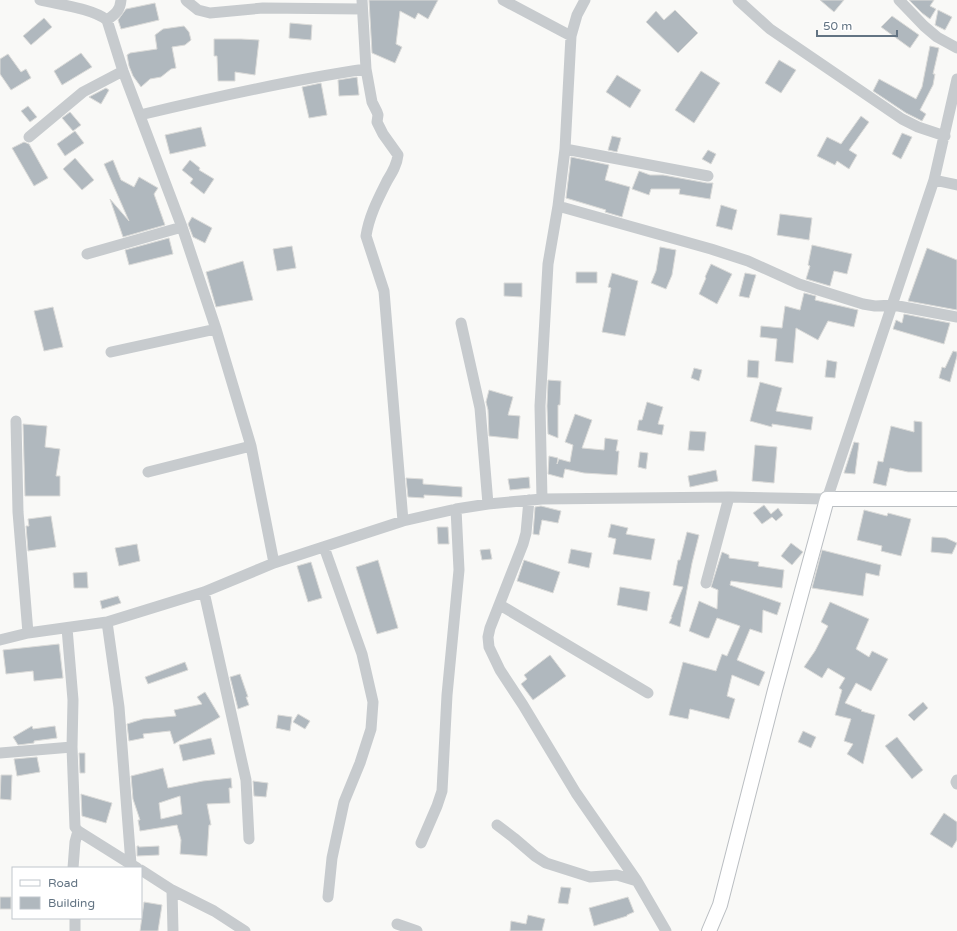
<svg xmlns="http://www.w3.org/2000/svg" width="957" height="931" font-family="'Varela Round',sans-serif">
	<style>
		.building { fill: #b0b8be; stroke: #dbdbd9; fill-rule: evenodd }
		.lines { fill: none; stroke-linecap: round; stroke-linejoin: round }
		.major-casing { stroke: #babec2; stroke-width: 16 }
		.minor { stroke: #c7cbce; stroke-width: 11 }
		.major { stroke: #fff; stroke-width: 14 }
	</style>
	<rect width="100%" height="100%" fill="#f9f9f7"/>
	<path class="building" d="M369 0H438L428 19 418 13 415 19 400 11 396 44 402 47 395 63 372 53Z
		M820 0H844L834 12Z
		M909 0H934L930 6 936 9 930 19 922 13Z
		M155 3 159 20 121 29 118 20 126 9Z
		M675 10 698 33 678 53 646 22 656 11 664 20Z
		M938 10 952 17 945 30 935 25Z
		M892 16 919 35 910 48 881 27Z
		M44 18 52 27 31 45 23 36Z
		M290 23 312 25 311 40 289 38Z
		M184 26 189 32 191 40 185 45 172 47 176 68 171 69 161 77 150 79 141 87 133 76 129 66 127 55 130 53 157 49 155 35 163 29Z
		M214 39H241L259 40 255 75 235 72V81H218L217 56H214Z
		M930 46 939 48 933 74H935L933 85 920 110 926 114 922 121 906 113 873 91 879 79 916 99 922 87Z
		M81 53 92 67 62 85 54 71Z
		M8 54 21 72 26 69 31 78 11 90 0 74V59Z
		M779 60 796 70 781 93 765 83Z
		M701 71 720 83 694 123 675 110Z
		M617 75 641 90 630 108 606 92Z
		M357 77 359 95 339 96 338 80Z
		M321 83 327 115 309 118 302 87Z
		M106 88 109 90 101 104 89 97Z
		M28 106 37 117 30 122 21 111Z
		M70 112 81 125 73 131 62 118Z
		M861 116 869 122 849 150 857 155 849 169 837 161 835 165 817 156 827 137 841 144Z
		M201 127 206 146 170 154 165 135Z
		M75 131 84 143 65 156 57 144Z
		M902 133 912 137 901 159 892 154Z
		M612 136 621 138 617 152 608 150Z
		M24 142 29 144 48 178 34 186 12 148Z
		M708 150 716 154 711 164 702 159Z
		M571 157 609 165 605 180 630 187 622 217 605 212 606 210 566 198Z
		M75 158 94 180 82 190 63 169Z
		M113 160 121 180 134 187 139 177 158 188 154 194 165 225 123 237 110 199 129 221 104 164Z
		M190 160 200 168 199 170 214 179 204 194 190 183 193 179 182 170Z
		M639 171 650 175H663L707 183H713L710 199 679 194 680 189H651L649 195 632 189Z
		M721 205 737 210 732 230 716 226Z
		M780 214 812 218 809 240 777 235Z
		M192 217 212 228 205 243 193 237 188 224Z
		M169 238 173 254 129 265 125 250Z
		M812 245 852 254 847 274 834 271 830 286 806 279 810 266 808 265Z
		M292 246 296 268 277 271 273 249Z
		M660 247 676 250 672 275 666 289 651 283 656 271Z
		M927 248 957 260V310L908 301Z
		M243 261 253 300 216 307 206 272Z
		M711 264 732 274 717 304 699 294 706 278 705 277Z
		M576 272H597V283H576Z
		M612 273 638 281 625 336 602 332 611 288 608 287Z
		M745 273 756 275 749 298 739 296Z
		M504 283H522V297L504 296Z
		M804 293 816 296 815 300 858 310 854 327 828 321 818 340 796 328 793 363 775 361 777 339 760 337 761 326 782 328 785 306 800 310Z
		M53 307 63 347 44 351 34 311Z
		M904 314 950 323 944 344 893 329 896 320 902 323Z
		M953 351 957 352V356L950 382 939 378 942 367 945 368Z
		M748 360 759 361 758 378 747 377Z
		M827 360 837 362 835 378 825 377Z
		M694 368 702 370 699 381 691 378Z
		M548 380 561 381 560 405H558V438L548 434 547 406Z
		M760 382 782 388 776 411 813 417 811 430 772 424V427L750 421Z
		M489 390 513 397 508 415 520 416 518 439 489 436 488 410 486 402Z
		M647 402 663 407 658 424 664 425 662 435 637 430 639 420H642Z
		M575 414 592 420 582 448 604 450 605 438 618 440 616 451H619L617 475 584 473 565 469 563 478 548 474 549 456 558 458 557 464 559 459 570 462 573 445 565 442Z
		M914 421 922 422V472H908L890 468 886 486 873 483 878 461 883 462 891 426 914 432Z
		M23 424 47 426 45 447 60 449 56 476H60V496H25Z
		M690 431 706 432 704 451 688 450Z
		M854 442 859 443 855 474 844 473Z
		M755 445 777 447 774 483 752 481Z
		M640 452 648 453 646 469 638 467Z
		M716 470 718 481 690 487 688 476Z
		M529 477 530 488 510 490 508 479Z
		M406 478 423 479V484L462 487V497L424 495V498L408 497Z
		M764 505 771 514 778 508 783 515 776 521 772 517 762 524 753 513Z
		M541 506 561 511 558 523 542 520 539 535 533 534 535 507Z
		M864 510 887 516 888 513 911 519 901 556 881 551 882 546 857 540Z
		M51 516 56 547 28 551 26 526H29L28 519Z
		M611 524 628 528 626 534 655 539 651 560 613 554 616 539 608 537Z
		M437 527H448L449 544H438Z
		M687 532 699 535 692 563 680 627 669 623 672 617H671L683 587 673 585 678 560H680Z
		M932 537 946 538 957 543 952 554 931 552Z
		M791 543 803 552 792 565 781 556Z
		M137 544 140 561 119 566 115 548Z
		M490 549 492 559 482 560 480 550Z
		M571 549 592 553 589 568 568 563Z
		M822 550 881 565 879 576 866 573 863 596 812 588Z
		M722 552 729 555V558L759 562 758 566 784 570 782 588 731 581 730 585 781 603 777 615 763 610 762 633 750 629 737 660 765 672 759 686 732 675 727 696 735 699 729 719 690 709 688 719 669 715 683 662 716 671 722 654 727 656 740 626 717 618 709 638H706L689 631 699 601 717 609 718 590 711 587Z
		M378 560 398 628 377 634 356 567Z
		M524 560 560 572 553 593 517 581Z
		M311 562 322 598 308 602 297 566Z
		M87 572 88 588H74L73 573Z
		M620 587 650 592 647 611 617 605Z
		M118 596 121 603 102 609 100 601Z
		M830 602 869 619 856 649 869 657 872 651 888 659 871 691 856 683 845 703 862 710 861 711 875 715 863 764 847 754 853 744 844 741 851 719 835 715 842 690 839 688 845 678 828 668 822 678 804 667 815 651 828 626 821 622Z
		M59 644 63 678 34 681 33 671 6 674 3 650Z
		M550 655 566 676 533 700 521 684 527 679 524 675Z
		M185 662 188 670 148 684 145 677Z
		M240 674 248 697H246L249 705 238 709 230 677Z
		M205 692 220 717 174 744 170 731 143 734 144 738 129 741 127 724 143 719 176 716 174 710 202 704 197 697Z
		M923 702 928 708 914 721 908 715Z
		M298 714 310 721 305 729 293 722Z
		M278 715 292 717 290 731 276 728Z
		M32 726 33 729 55 726 57 738 34 741V743L18 745 13 737Z
		M803 731 816 737 811 748 798 742Z
		M897 737 923 770 912 779 885 746Z
		M211 738 215 754 183 761 179 745Z
		M79 753H85V773H80Z
		M37 757 40 772 17 776 14 759Z
		M163 768 168 788 203 781 231 778 232 788H229L230 803 207 804 211 825H209L207 856 180 854 181 840 177 825 140 831 138 820H140L133 799 131 776ZM180 796 182 814 161 819 159 803Z
		M1 775H12L11 800 0 799Z
		M253 781 268 783 266 797 254 796Z
		M81 794 112 803 106 823 82 816Z
		M944 813 957 822V840L952 848 930 834Z
		M137 846H139V847L159 846V855L137 856Z
		M561 887 571 888 568 904 558 903Z
		M0 897H11V909H0Z
		M628 897 634 912 627 915V916L594 926 589 908Z
		M144 902 162 905 158 931H140Z
		M528 915 545 919 542 931H510L511 921 526 924Z"/>
	<g class="lines">
		<defs>
			<path id="major" d="M709 931 720 905 775 690 827 499H957"/>
		</defs>
		<use href="#major" class="major-casing"/>
		<path class="minor" d="M40 0C60 5 91 8 107 20L123 71 182 227 216 329 251 446 274 563
			M186 0 188 2 198 10 210 13 263 8 362 9
			M362 0 366 69 372 102 377 112 378 115 377 122 383 134 398 155C397 165 392 173 387 181 378 199 369 216 366 236L384 291 403 521
			M503 0 571 36
			M738 0 770 29 902 119 918 127 945 136
			M899 0 924 26 937 37 957 48
			M107 20C115 14 120 11 121 0
			M140 115C215 97 290 80 366 69
			M29 137 83 92 123 71
			M565 149 708 176
			M934 180 957 185
			M558 206 711 249 748 261 799 284 863 304 875 306 893 305 957 317
			M87 254 182 227
			M461 323 480 408 488 504
			M111 352 216 329
			M16 421 18 512 28 633
			M148 472 251 446
			M542 499 540 406 548 264 558 206 565 149 571 36 577 15 585 0
			M529 500 526 533 523 544 490 628 488 637 489 647 500 670 523 705 576 793 637 881 666 931
			M324 547 362 654 373 702 371 729 360 763 344 802 332 858 328 897
			M706 583 729 497
			M204 592 246 780 249 839
			M500 605 648 693
			M107 622 119 707 131 864
			M67 628 73 700 72 747 75 827 78 831 137 868
			M0 640 28 633 107 622 204 592 274 563 403 521 456 509 488 504 542 499 729 497 827 499 934 180 957 79
			M0 753 72 747
			M957 780 956 782 957 784
			M497 825 514 838 535 856 546 863 590 877 617 875 637 881
			M421 843 437 806 442 791 447 695 459 570 456 509
			M73 868 75 842 78 831
			M141 870 172 890 214 911 245 931
			M172 890 173 931
			M75 918V931
			M397 924 417 931"/>
		<use href="#major" class="major"/>
	</g>
	<rect x="12" y="867" width="130" height="52" fill="#ffffff" stroke="#c1c7cd"/>
	<rect x="20" y="880" width="20" height="6" fill="#ffffff" stroke="#c1c7cd"/>
	<text x="48" y="887" font-size="12" fill="#637483">Road</text>
	<rect x="20" y="897" width="20" height="12" fill="#b0b8be" stroke="#c1c7cd"/>
	<text x="48" y="907" font-size="12" fill="#637483">Building</text>
	<path d="M817 30v6h80v-6" fill="none" stroke="#637483" stroke-width="2"/>
	<text x="823" y="30" font-size="12" fill="#637483" stroke="#ffffff" stroke-width="3" paint-order="stroke">50 m</text>
</svg>
